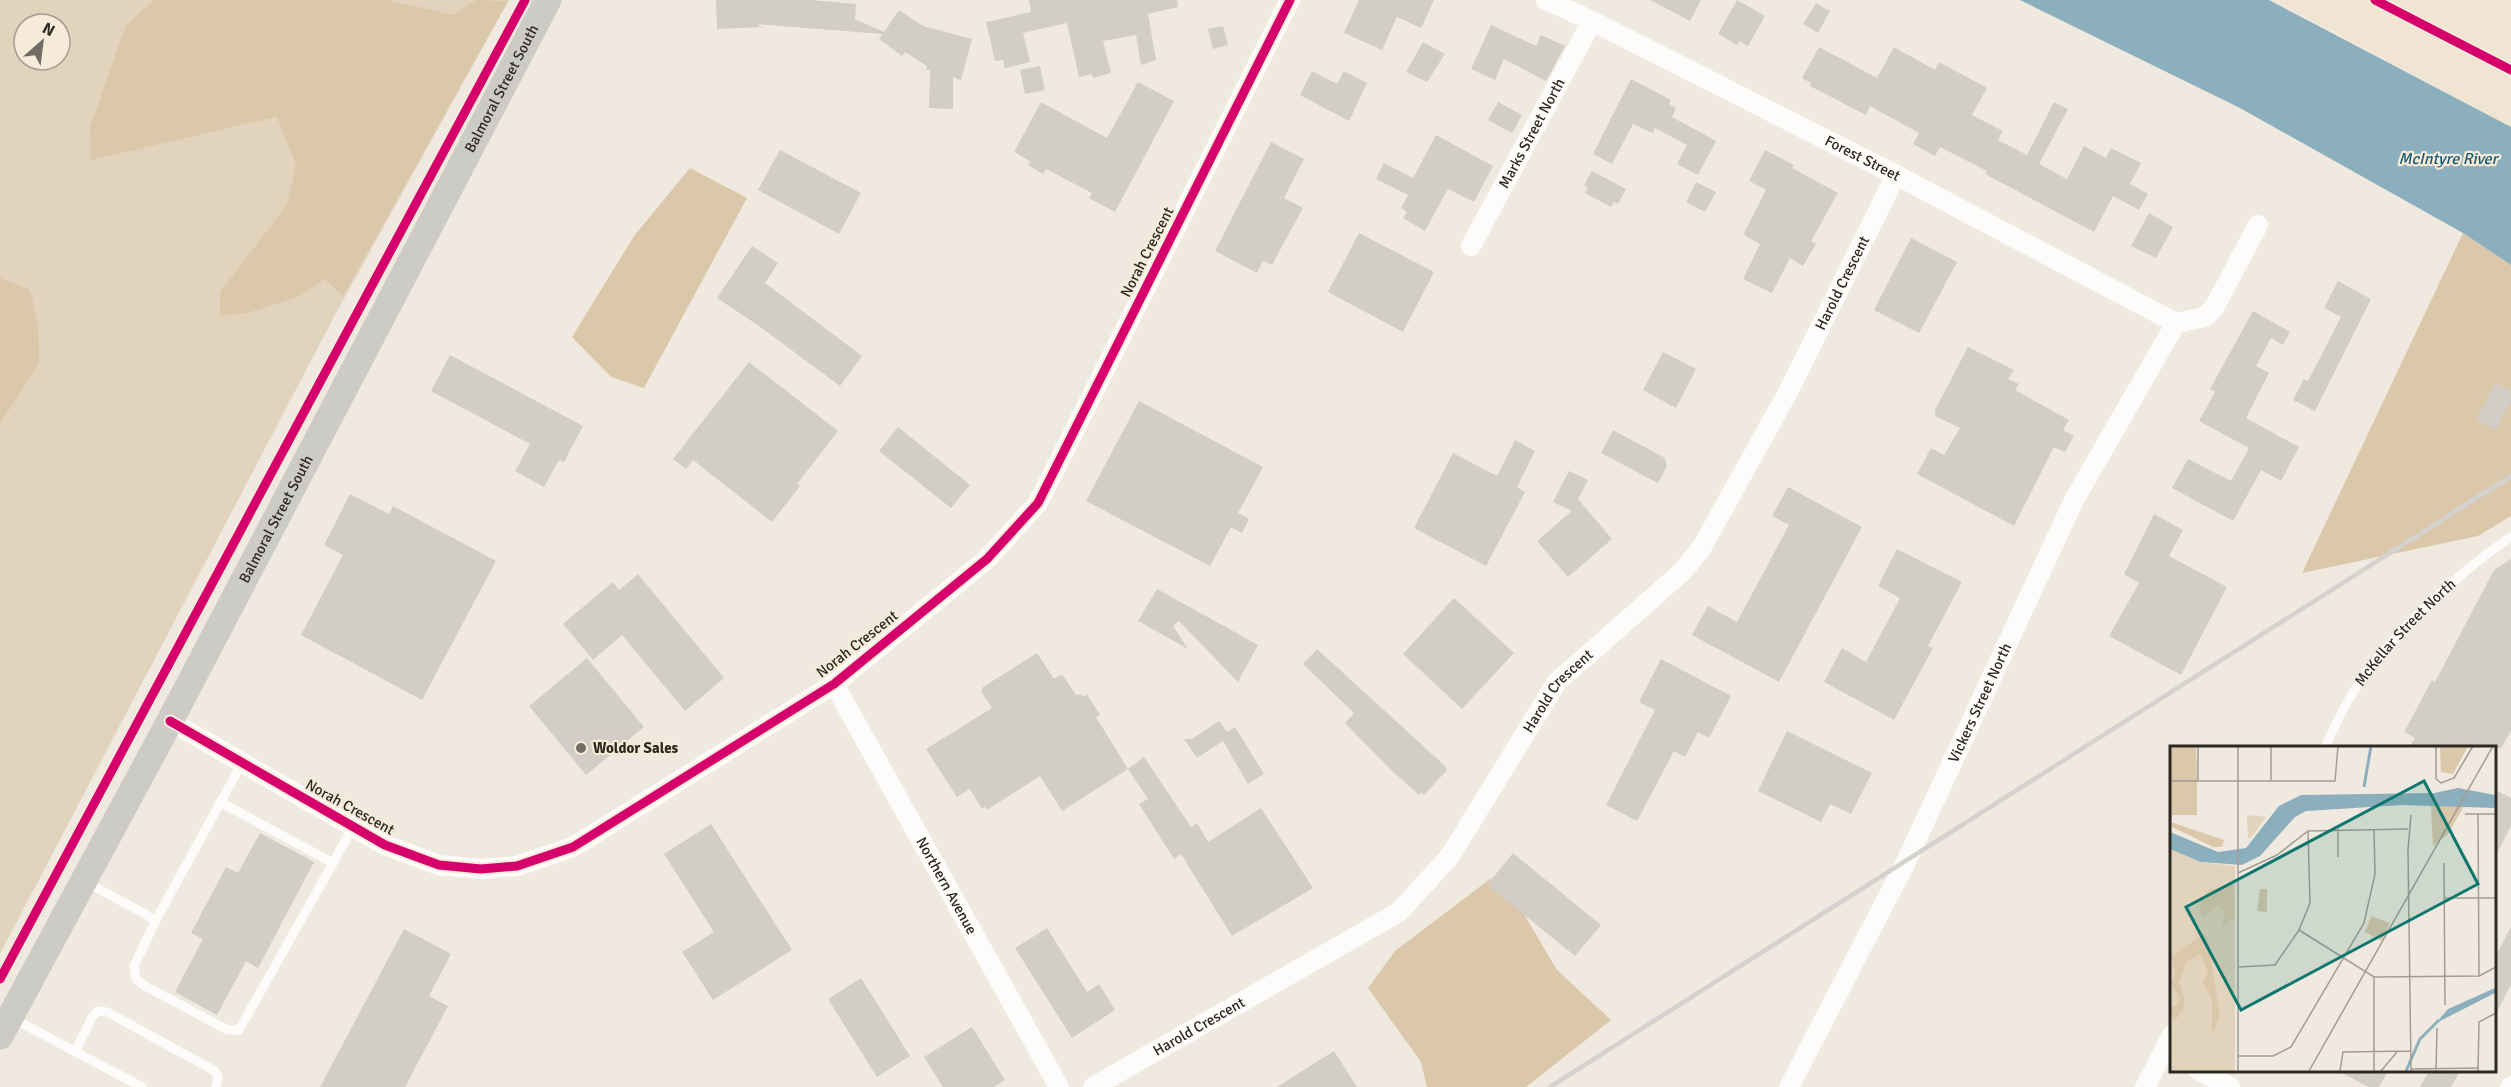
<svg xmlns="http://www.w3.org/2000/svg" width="2511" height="1087" font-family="Signika,sans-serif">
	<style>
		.built { fill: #f0e5d2 }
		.green { fill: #e2d3bc; fill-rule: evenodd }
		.forest { fill: #dbc8ab }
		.water { fill: #8cafbd }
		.building { fill: #d2cdc5 }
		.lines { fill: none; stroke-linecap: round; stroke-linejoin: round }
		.lane { stroke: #fdfcfa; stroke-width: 9 }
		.street { stroke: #fdfcfa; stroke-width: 20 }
		.secondary { stroke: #cdcbc5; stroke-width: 27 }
		.rail { stroke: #d4d2cf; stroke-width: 4.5 }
		.cycleway-casing { stroke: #f6ead9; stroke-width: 13 }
		.cycleway { stroke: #d6006c; stroke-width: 9 }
		.poi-dot { fill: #716c64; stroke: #f6ead9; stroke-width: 2 }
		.labels { text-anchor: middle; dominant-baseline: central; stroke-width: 4.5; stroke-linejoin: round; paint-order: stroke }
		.street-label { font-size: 15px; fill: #2d2922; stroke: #f6ead9 }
		.poi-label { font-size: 15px; font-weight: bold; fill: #2d2922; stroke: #f6ead9; text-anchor: start }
		.water-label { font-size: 16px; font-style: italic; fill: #165a75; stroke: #f6ead9 }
		.inset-river { fill: none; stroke: #8cafbd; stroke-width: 3 }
		.inset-road { fill: none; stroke: #a29c93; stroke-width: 1.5 }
		.view { fill: #0f766e; fill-opacity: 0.15; stroke: #0f766e; stroke-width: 3 }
		.inset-edge { fill: none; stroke: #2d2922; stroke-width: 3 }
	</style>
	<rect width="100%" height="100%" fill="#f0e9df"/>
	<path class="built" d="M2275 0H2511V127Z"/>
	<path class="green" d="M0 0H509L335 315 0 954ZM24 24H60V60H24Z"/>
	<path class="forest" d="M154 0H387L453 15 476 0 508 1 343 296 325 279 298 297 247 313 220 316V292L287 205 296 164 277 117 91 160 90 127 126 25Z
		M690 168 747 198 644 388 611 377 572 337 634 236Z
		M2463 233 2511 265V516L2478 536 2302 573Z
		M0 278 30 290 38 323 39 363 0 424Z
		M1490 879 1507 886 1557 970 1611 1020 1526 1087H1427L1421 1062 1368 988 1395 951Z"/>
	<path class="water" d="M2020 0H2269L2511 127V265L2463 233 2240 108Z"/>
	<path class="building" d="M716 0H810L856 4 855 19 884 32 899 10 923 26 972 39 961 80 953 77V109L929 108 930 70H926L927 66 905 52 902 56 879 39 882 34 757 24 762 27 717 29Z
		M1029 0H1177L1178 7 1148 14 1156 60 1141 65 1136 35 1103 41 1111 73 1093 78 1092 74 1079 77 1067 23 1023 33 1030 62 1005 68 1003 60 995 61 986 22 1031 12Z
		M1359 0H1434L1421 28 1397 17 1382 50 1344 33Z
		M1650 0H1701L1690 21Z
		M1737 0 1765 16 1748 46 1739 41 1737 45 1718 34Z
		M1816 3 1830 11 1818 33 1803 24Z
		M1491 25 1536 46 1541 35 1565 46 1546 81 1504 59 1495 80 1471 69Z
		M1223 26 1228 45 1213 49 1208 29Z
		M1423 42 1445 54 1427 82 1406 72Z
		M1819 47 1877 78 1894 47 1935 70 1939 62 1987 88 1972 115 2003 131 1998 140 2027 155 2054 102 2068 109 2039 164 2067 179 2084 146 2106 158 2111 148 2141 163 2130 184 2148 194 2139 210 2113 196 2094 232 1985 174 1987 171 1940 147 1935 156 1913 144 1919 133 1870 106 1866 115 1810 86 1811 83 1802 78Z
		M1040 66 1045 90 1025 94 1020 70Z
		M1312 71 1337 84 1344 71 1367 83 1349 121 1300 95Z
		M1631 79 1671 100 1669 104 1676 108 1672 117 1716 141 1698 175 1677 164 1687 145 1655 128 1653 133 1633 124 1612 164 1593 154Z
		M1138 82 1174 101 1115 212 1089 198 1092 193 1046 169 1043 174 1028 165 1030 161 1014 152 1041 102 1107 138Z
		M1498 102 1522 115 1512 133 1488 120Z
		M1436 135 1493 166 1474 202 1448 189 1425 231 1403 218 1407 212 1401 208 1408 195 1376 179 1384 163 1413 178Z
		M1271 142 1304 159 1284 198 1303 208 1272 265 1263 261 1257 273 1215 251Z
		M780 150 861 193 839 234 758 190Z
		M1765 150 1794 165 1792 168 1838 193 1811 241 1816 244 1803 266 1790 258 1772 293 1743 279 1760 244 1745 236 1744 233 1766 190 1749 181Z
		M1592 171 1626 189 1618 204 1614 202 1611 207 1585 193 1588 188 1584 185Z
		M1696 182 1716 192 1705 212 1686 202Z
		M2149 213 2173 227 2156 258 2131 246Z
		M1359 233 1434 272 1403 332 1328 292Z
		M1911 238 1957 262 1919 333 1874 310Z
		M752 246 778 263 765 283 862 356 840 386 759 326 717 298Z
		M2338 281 2371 299 2315 411 2293 400 2304 379 2308 381 2341 317 2324 308Z
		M2253 311 2290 332 2283 345 2271 338 2256 366 2269 373 2246 418 2299 447 2281 481 2261 470 2233 521 2172 488 2188 459 2231 481 2249 448 2199 421 2215 392 2210 389Z
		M1968 347 2014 370 2008 379 2019 384 2015 390 2069 420 2063 430 2074 436 2065 452 2054 447 2014 526 1917 474 1931 448 1944 455 1960 428 1935 416V410Z
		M1663 352 1696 369 1676 408 1643 390Z
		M450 355 583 426 564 462 559 460 544 487 515 471 530 444 431 391Z
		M749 362 838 431 797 484 800 486 772 522 693 460 686 469 673 459Z
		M2495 383 2511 391V401L2496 430 2476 420Z
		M1139 401 1263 467 1238 513 1249 519 1242 533 1231 527 1210 566 1086 501Z
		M898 427 970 485 951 508 879 451Z
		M1613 430 1665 458 1667 466 1658 483 1601 453Z
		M1515 440 1535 451 1517 487 1525 492 1486 566 1414 528 1453 453 1497 476Z
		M1569 471 1588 480 1578 499 1612 539 1568 577 1537 541 1572 511 1553 502Z
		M1788 487 1862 527 1779 682 1692 635 1708 606 1737 622 1789 525 1772 516Z
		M350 494 389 514 393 506 496 561 422 700 301 635 343 555 324 545Z
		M2154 514 2183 530 2169 556 2227 587 2181 675 2109 636 2139 583 2124 574Z
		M1897 549 1962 582 1928 646 1933 648 1894 720 1824 682 1842 648 1866 662 1900 598 1878 586Z
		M2511 559V731L2501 748H2409L2415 738 2404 732 2432 680 2435 682 2494 570Z
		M638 574 724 678 685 711 622 635 593 660 563 624 613 582 619 590Z
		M1157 589 1258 645 1238 682 1179 621 1173 626 1188 649 1138 621Z
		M1454 598 1514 653 1462 709 1403 654Z
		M1317 649 1445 766 1447 770 1424 795 1421 793 1419 795 1390 769 1345 723 1354 713 1303 664Z
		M1037 653 1054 679 1062 674 1076 695 1081 694 1083 697 1087 694 1100 715 1096 717 1128 769 1144 757 1191 827 1197 823 1208 842 1261 808 1313 888 1232 936 1181 854 1174 859 1139 804 1148 799 1128 769 1062 811 1040 776 987 810 985 807 982 809 970 789 957 797 926 749 992 708 981 691 983 687Z
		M587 658 644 727 586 775 529 706Z
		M1661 659 1731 696 1709 738 1698 732 1685 757 1674 751 1637 821 1606 805 1655 710 1639 702Z
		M1219 721 1227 732 1235 727 1264 774 1248 784 1223 741 1197 758 1184 739H1192Z
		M1787 731 1872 773 1851 814 1830 804 1821 822 1758 791Z
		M2494 789 2511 798V826L2494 859Z
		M711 824 792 950 713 1000 682 952 714 932 664 854Z
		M260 833 314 862 258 968 246 961 217 1015 175 992 203 939 191 933 226 867 238 873Z
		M1513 853 1601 925 1575 956 1487 885Z
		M2511 927V985L2494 1017V959Z
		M1047 928 1087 992 1099 984 1115 1010 1072 1038 1015 948Z
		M404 929 451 954 429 996 448 1006 405 1087H320Z
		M861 978 910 1056 877 1077 828 999Z
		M972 1027 1005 1080 994 1087H943L924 1057Z
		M1334 1051 1357 1087H1277Z
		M2338 1071H2388L2379 1087H2369Z
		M2429 1071H2460L2451 1087H2420Z"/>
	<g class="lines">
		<g class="lane">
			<path id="s1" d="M2325 748C2337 720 2351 692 2370 668 2405 623 2463 569 2511 537"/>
			<path d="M220 802 333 863 353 827"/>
			<path d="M86 882 156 920 242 763"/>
			<path d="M156 920 134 966 136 979 145 986 228 1030H239L333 863"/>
			<path d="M12 1018 142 1087"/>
			<path d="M75 1051 93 1016 98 1011 107 1012 215 1071 218 1077 216 1087"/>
		</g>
		<g class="street">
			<path id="s2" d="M1546 0 1592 21 1896 175 2176 323"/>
			<path id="s3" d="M1471 246 1592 21"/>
			<path d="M2176 323 2205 317 2214 308 2258 225"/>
			<path id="s4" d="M834 684 1059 1087"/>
			<path d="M170 721 385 845 439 865 481 869 517 866 573 847 834 684 987 559 1038 503 1290 0"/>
			<path d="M2198 1070 2230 1087"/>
			<path id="s5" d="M1093 1087 1399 912 1450 856 1557 682 1683 571 1702 547 1788 392 1896 175"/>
			<path id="s6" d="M1789 1087 1906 862 2074 500 2176 323"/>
			<path d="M2145 1087 2172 1035"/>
			<path d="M2510 1087 2511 1086"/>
		</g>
		<path class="secondary" id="s7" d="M0 1036 170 721 548 0"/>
		<path class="rail" d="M1550 1087 2511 476"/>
		<defs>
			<path id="cycleway" d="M2375 0 2511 70
				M170 721 385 845 439 865 481 869 517 866 573 847 834 684 987 559 1038 503 1290 0
				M0 979 525 0"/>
		</defs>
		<use href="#cycleway" class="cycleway-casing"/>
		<use href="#cycleway" class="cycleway"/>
	</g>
	<circle class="poi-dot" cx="581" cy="748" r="6"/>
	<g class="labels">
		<g class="street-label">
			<text stroke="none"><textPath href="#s7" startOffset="1072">Balmoral Street South</textPath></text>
			<text stroke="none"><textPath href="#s3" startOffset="128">Marks Street North</textPath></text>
			<text stroke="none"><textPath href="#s2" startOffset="354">Forest Street</textPath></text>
			<text transform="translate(1147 252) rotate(-63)">Norah Crescent</text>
			<text stroke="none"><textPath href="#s5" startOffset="1130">Harold Crescent</textPath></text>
			<text stroke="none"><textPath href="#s7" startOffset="586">Balmoral Street South</textPath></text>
			<text stroke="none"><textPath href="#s1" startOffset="142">McKellar Street North</textPath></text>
			<text transform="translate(857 644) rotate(-38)">Norah Crescent</text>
			<text stroke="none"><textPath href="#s5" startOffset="626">Harold Crescent</textPath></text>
			<text stroke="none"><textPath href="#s6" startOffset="429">Vickers Street North</textPath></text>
			<text transform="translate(350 807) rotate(29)">Norah Crescent</text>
			<text stroke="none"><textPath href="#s4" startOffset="231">Northern Avenue</textPath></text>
			<text stroke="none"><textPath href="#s5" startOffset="122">Harold Crescent</textPath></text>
		</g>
		<g class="poi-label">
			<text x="593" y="748">Woldor Sales</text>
		</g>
		<g class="water-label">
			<text x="2448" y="159">McIntyre River</text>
		</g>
	</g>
	<g transform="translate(2170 746)">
		<rect width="326" height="326" fill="#f0e9df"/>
		<path d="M77 69 96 71 80 93 78 92ZM0 103 31 116 65 120V325H0Z" fill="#e2d3bc"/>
		<path d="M0 0H26L27 30V69H2L1 76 54 94 52 101H43L0 80ZM270 0H298L283 28 271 26ZM261 60H294L278 88 263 100ZM63 135 64 172 53 180 54 166 48 159 33 172 29 158 39 143 60 140ZM90 143H97V166L87 165ZM201 170 220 177 212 195 195 186ZM34 187 38 194 50 270 42 289V252L33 236 38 227 31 208 16 216 9 237 15 254 13 263 7 272 0 274V261L6 260 10 252 1 238 5 228 2 211Z" fill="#dbc8ab"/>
		<path d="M288 42 325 49V62L233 59 136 65 125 71 90 110 72 119 31 116 0 103V86L48 106 76 102 109 60 131 49 264 47ZM325 242V247L266 277 278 263Z" fill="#8cafbd"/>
		<path class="inset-river" d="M194 41 201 0M236 325 250 293 269 274"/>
		<path class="inset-road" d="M266 0V33L271 37 284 32 303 0M0 35H165L168 0M28 35V0M101 35V0M295 68H326M308 68 309 230M168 111V83M274 117 275 259M68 127 107 109 138 85 238 83M274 152H326M129 184 204 231 309 230 326 221M69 221 105 219 129 184 140 157 138 86M68 310H103L121 301 194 177 205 128 204 83M241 323 309 322M68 325V0M139 325 323 0M170 325 173 306 241 305M204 325V231M211 325 227 306M241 325 238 104 241 69M266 325 267 282M308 325 309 276 326 267"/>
		<path class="view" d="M254 35 308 138 71 264 16 161Z"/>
		<rect width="326" height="326" class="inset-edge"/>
	</g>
	<g transform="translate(42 42) rotate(28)"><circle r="28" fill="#f6ead9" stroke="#a69d90" stroke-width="1.5"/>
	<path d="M0-4.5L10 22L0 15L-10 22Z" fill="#716c64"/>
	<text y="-9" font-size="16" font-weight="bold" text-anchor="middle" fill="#2d2922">N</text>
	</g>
</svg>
